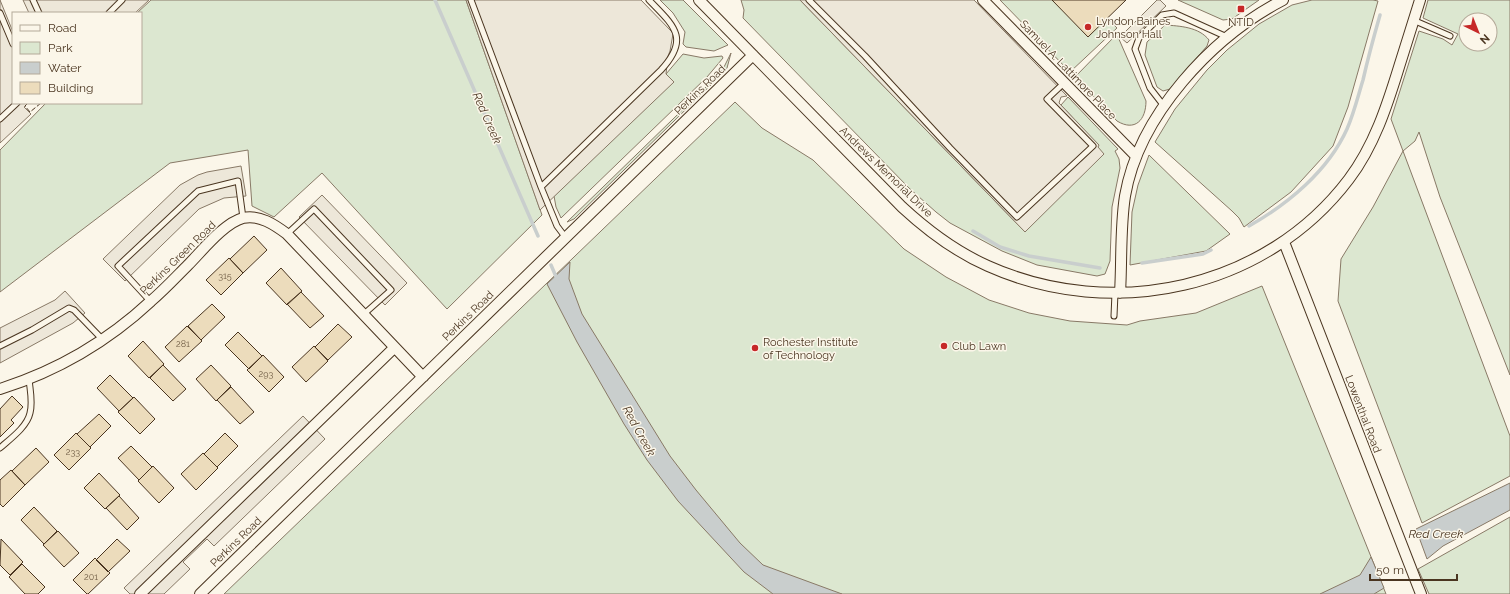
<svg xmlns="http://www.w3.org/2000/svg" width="1510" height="594" font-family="Raleway,sans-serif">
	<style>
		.green { fill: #dce7d0; stroke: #887966; fill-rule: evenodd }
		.parking { fill: #ede7d9; stroke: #887966 }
		.water { fill: #c9cecd; stroke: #887966 }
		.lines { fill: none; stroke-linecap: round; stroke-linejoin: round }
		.stream { stroke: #c9cecd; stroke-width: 3.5 }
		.building { fill: #ecdcbc; stroke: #4a3520 }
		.service-casing { stroke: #4a3520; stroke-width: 7 }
		.minor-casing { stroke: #4a3520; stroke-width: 12 }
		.service { stroke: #fbf6e9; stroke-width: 5 }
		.minor { stroke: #fbf6e9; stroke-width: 10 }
		.fence { stroke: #4a3520; stroke-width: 1; stroke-dasharray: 5 2; stroke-linecap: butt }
		.poi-dot { fill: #c62828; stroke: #fbf6e9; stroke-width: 1.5 }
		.labels { text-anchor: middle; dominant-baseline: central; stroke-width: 3; stroke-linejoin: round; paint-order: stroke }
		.number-label { font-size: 9px; fill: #725f47 }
		.poi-label { font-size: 11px; fill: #4a3520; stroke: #fbf6e9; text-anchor: start }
		.street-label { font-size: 11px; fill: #4a3520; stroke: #fbf6e9 }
		.water-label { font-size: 12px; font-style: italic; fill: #4a3520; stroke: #fbf6e9 }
	</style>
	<rect width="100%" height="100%" fill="#fbf6e9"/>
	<path class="green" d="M151 0H466L542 215 447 309 322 173 274 217 252 206 248 150 170 163 0 292V150L46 103H141V13H137Z
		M660 0H683L728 45 714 51 686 47 683 44 685 32 673 13Z
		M741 0H800L1024 231 1098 147V145L1061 105 1068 97 1118 149 1115 151 1119 159 1120 168 1112 207 1110 261 1105 274 1097 276 1037 265 1002 251 950 223 936 212 909 188 743 18 744 10Z
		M1000 0H1052L1107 18 1117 28 1070 72Z
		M1178 0H1259L1232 19 1223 20Z
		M1312 0H1373L1378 1 1348 107 1333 146 1291 192 1244 227 1239 218 1232 211 1155 142 1175 109 1207 70 1227 50 1259 24 1292 5Z
		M1428 0H1510V375L1440 197 1419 132 1415 141 1403 151 1510 436V476L1422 523 1338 301 1341 259 1373 207 1403 151 1391 119 1419 31 1443 39 1452 45 1458 34 1423 18ZM1466 20H1490V44H1466Z
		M1165 25C1180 26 1199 27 1209 40L1207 46 1170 89 1163 91 1157 87 1145 55 1147 42Z
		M1115 36 1118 37 1146 101C1146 120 1135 132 1117 121L1075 77Z
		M731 53 727 68 723 73 574 219 567 222 708 85 723 69Z
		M683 54 704 58 722 56 723 58 707 77 561 218 556 207 554 196 673 82 666 74Z
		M735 102 762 128 813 160 904 249 946 277 989 300 1029 313 1070 321 1127 325 1140 321 1196 313 1262 286 1386 594H224Z
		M1149 155 1230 234 1206 251 1130 265 1132 212 1138 185Z
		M1510 517V594H1429L1418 569Z"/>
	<path class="parking" d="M0 0 13 32V103H28L24 107 31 114 0 143Z
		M23 0H149L135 13H29Z
		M466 0H641L672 32 673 34 670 51 668 56 666 74 674 82 540 210Z
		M800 0H974L1067 96 1061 97 1059 103 1099 145 1098 147 1104 154 1025 232Z
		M1157 0H1160L1166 6 1127 43 1120 37Z
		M241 166 246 196 224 198 199 209 125 281 103 259 180 185 198 175 207 172Z
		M322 195 407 283 385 305 299 217Z
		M65 291 85 313 73 323 0 363V328L55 300Z
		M303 416 325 439 214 546 207 539 183 562 190 569 164 594H130L124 588Z"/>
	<path class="water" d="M570 262 569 279 582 314 670 456 696 490 740 543 763 565 842 594H773L744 572 678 501 647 460 624 424 577 342 547 284Z
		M1510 483V510L1443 546 1427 559 1416 529Z
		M1371 557 1384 588 1374 594H1320L1360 575Z"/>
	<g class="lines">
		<path class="stream" d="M435 0 538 236
			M1249 226C1288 204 1328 171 1347 129 1354 113 1358 96 1363 80 1368 58 1374 36 1380 15
			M973 231 1000 247 1029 256 1100 268
			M1142 263 1203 254 1211 250
			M551 265 557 279"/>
	</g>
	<path class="building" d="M1052 0H1126L1088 37Z
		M254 236 267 250 243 273 230 259Z
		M229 258 243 273 221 295 206 280Z
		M281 268 302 291 287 305 266 283Z
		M301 292 324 316 310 328 287 304Z
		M212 304 225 317 201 340 188 326Z
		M338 324 352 337 328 360 315 347Z
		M187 326 202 341 179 362 165 347Z
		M238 332 262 356 249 369 225 345Z
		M143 341 164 364 149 378 128 356Z
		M314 346 328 361 306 382 292 367Z
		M263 355 284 377 269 392 247 370Z
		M163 365 186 389 173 401 150 378Z
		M211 365 231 386 216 401 196 379Z
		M110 375 133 398 119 411 97 388Z
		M231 387 254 412 240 424 217 400Z
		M12 396 23 407 11 420 14 423 0 437V409Z
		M134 397 155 419 140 434 118 412Z
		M99 414 111 426 90 447 77 434Z
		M76 433 91 448 69 470 54 455Z
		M225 433 238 446 217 467 204 454Z
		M131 446 152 467 139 480 118 458Z
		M36 448 49 462 25 485 12 471Z
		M203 453 218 468 196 490 181 474Z
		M153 466 174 488 159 503 138 481Z
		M11 470 25 485 3 507 0 504V480Z
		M99 473 120 495 105 509 84 488Z
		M119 496 139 518 127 530 106 508Z
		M34 507 57 531 44 544 21 520Z
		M58 531 79 553 64 567 43 545Z
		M1 539 23 562 10 575 0 565Z
		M117 539 130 551 108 572 96 560Z
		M95 558 110 573 88 594H87L73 580Z
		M22 564 45 587 38 594H25L9 577Z"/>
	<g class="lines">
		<defs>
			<path id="service" d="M33 0 39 13
				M471 0 541 187
				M809 0 865 56 950 148 1017 217 1093 146 1047 99 1064 83
				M0 13 13 44
				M109 13 122 0
				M1413 20 1450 36
				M1164 106 1150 88 1135 49 1139 38 1162 15 1174 13 1227 37
				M0 119 17 103
				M287 234 314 209 391 290 364 314
				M566 238 557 226 541 187 661 70C691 38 673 25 649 0
				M151 302 118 266 198 191 238 181 243 218
				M1114 316 1115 293
				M0 346 32 330 69 308 74 310 103 340
				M0 448C10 439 27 427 30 413 33 402 30 390 29 379"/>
			<path id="minor" d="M699 0 902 207C928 231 956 252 988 266 1113 322 1266 289 1349 179 1374 146 1387 106 1399 67 1406 45 1413 22 1420 0
				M983 0 1136 156
				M1284 242 1421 594
				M1120 293C1122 261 1120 228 1125 196 1139 115 1212 37 1283 0
				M0 389C57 371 107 342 151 301 164 290 176 277 188 265 202 251 224 223 243 218 259 214 275 225 287 234L423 377
				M140 594 394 348
				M200 594 753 55"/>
		</defs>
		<use href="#service" class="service-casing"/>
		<use href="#minor" class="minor-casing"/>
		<use href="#service" class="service"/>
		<use href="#minor" class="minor"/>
		<path class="fence" d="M28 103 25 106 30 112 41 103"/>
	</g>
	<g class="poi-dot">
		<rect x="1237" y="5" width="8" height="8" rx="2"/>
		<circle cx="1088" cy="27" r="4"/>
		<circle cx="944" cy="346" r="4"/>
		<circle cx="755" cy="348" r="4"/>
	</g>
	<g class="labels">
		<g class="number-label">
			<text x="225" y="276">315</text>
			<text x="183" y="344">281</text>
			<text x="266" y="374">293</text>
			<text x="73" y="452">233</text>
			<text x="91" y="577">201</text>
		</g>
		<g class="poi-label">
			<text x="1096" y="21">Lyndon Baines<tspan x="1096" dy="13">Johnson Hall</tspan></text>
			<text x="1241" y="22" text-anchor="middle">NTID</text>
			<text x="763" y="342">Rochester Institute<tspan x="763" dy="13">of Technology</tspan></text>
			<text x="952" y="346">Club Lawn</text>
		</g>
		<g class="street-label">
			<text transform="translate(1068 70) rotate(46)">Samuel A. Lattimore Place</text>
			<text transform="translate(700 90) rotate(-44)">Perkins Road</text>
			<text transform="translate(886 172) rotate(44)">Andrews Memorial Drive</text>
			<text transform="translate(178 258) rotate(-44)">Perkins Green Road</text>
			<text transform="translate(468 316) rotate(-44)">Perkins Road</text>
			<text transform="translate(1363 414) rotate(69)">Lowenthal Road</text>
			<text transform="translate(236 542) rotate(-44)">Perkins Road</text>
		</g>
		<g class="water-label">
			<text transform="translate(487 118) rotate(66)">Red Creek</text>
			<text transform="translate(639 431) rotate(61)">Red Creek</text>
			<text x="1436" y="534">Red Creek</text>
		</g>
	</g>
	<rect x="12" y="12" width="130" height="92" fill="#fbf6e9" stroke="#b4a999"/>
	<rect x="20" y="25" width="20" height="6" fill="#fbf6e9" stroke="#b4a999"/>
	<text x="48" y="32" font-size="12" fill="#4a3520">Road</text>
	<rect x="20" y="42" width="20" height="12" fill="#dce7d0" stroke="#b4a999"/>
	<text x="48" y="52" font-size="12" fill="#4a3520">Park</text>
	<rect x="20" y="62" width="20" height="12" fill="#c9cecd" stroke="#b4a999"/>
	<text x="48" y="72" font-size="12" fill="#4a3520">Water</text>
	<rect x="20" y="82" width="20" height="12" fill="#ecdcbc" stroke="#b4a999"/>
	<text x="48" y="92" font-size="12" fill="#4a3520">Building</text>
	<g transform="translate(1478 32) rotate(137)"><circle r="19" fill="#fbf6e9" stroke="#b4a999"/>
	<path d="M0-3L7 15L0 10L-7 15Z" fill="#c62828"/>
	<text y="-6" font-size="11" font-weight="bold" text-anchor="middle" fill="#4a3520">N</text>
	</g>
	<path d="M1370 574v6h87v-6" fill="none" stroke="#4a3520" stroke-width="2"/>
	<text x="1376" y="574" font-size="12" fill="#4a3520" stroke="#fbf6e9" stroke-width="3" paint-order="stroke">50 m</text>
</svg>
